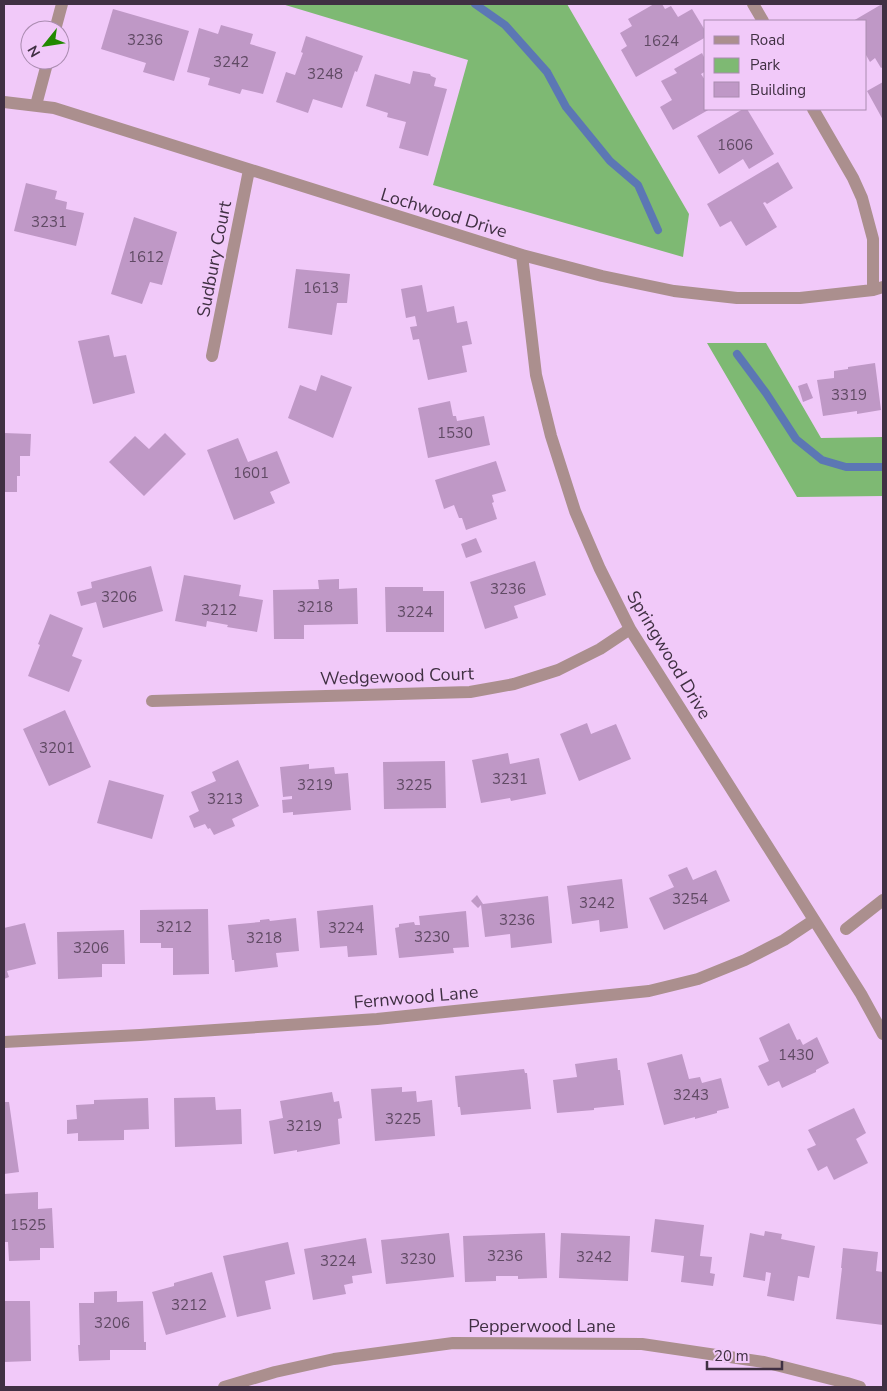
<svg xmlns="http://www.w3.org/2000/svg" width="887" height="1391" font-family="'Nunito Sans',sans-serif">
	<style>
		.green { fill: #7eb973 }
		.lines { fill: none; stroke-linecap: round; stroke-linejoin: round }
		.stream { stroke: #5c77b4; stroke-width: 8 }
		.building { fill: #bf98c6 }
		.service { stroke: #ab8f8e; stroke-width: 12 }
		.minor { stroke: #ab8f8e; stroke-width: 12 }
		.labels { text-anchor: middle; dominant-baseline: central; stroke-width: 4; stroke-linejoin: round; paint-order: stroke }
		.number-label { font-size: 15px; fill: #604a64 }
		.street-label { font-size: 18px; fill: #403043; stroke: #f1c9f9 }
	</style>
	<rect width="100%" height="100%" fill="#f1c9f9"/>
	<path class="green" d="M282 4H567L689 214 683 257 433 185 468 60Z
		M707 343H766L821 438 883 437V496L797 497Z"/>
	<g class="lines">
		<path class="stream" d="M475 4 505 25 547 72 566 107 610 161 638 185 658 230
			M737 354 766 393 796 439 822 460 846 467H883"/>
	</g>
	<path class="building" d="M654 4H662L665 9 671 6 678 17 692 9 706 32V37L636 77 621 50 627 46 620 33 632 26 628 19Z
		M882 4H883V67L881 68 875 58 870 62 866 55V21H853Z
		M113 9 189 31 174 81 143 72 146 63 101 49Z
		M221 25 253 34 250 44 276 52 263 94 242 89 240 94 208 85 210 78 187 72 199 28 218 34Z
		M306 36 363 56 357 72 355 71 342 108 313 99 308 113 276 102 286 72 295 75 303 53 301 52Z
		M702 53 704 57 706 56V71L701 74 705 80 706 79V109H710L673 130 660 107 672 100 661 81 677 73 674 69Z
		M413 71 430 74 431 76 436 78 434 86 447 89 428 156 399 148 406 122 387 117 388 113 366 106 375 74 410 84Z
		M883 82V120L867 91Z
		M743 109H747L774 154 749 169 743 159 719 174 697 136Z
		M778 162 793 188 767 204 765 202 763 203 777 227 746 246 731 221 720 227 707 204Z
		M26 183 57 191 55 199 67 202 66 209 84 213 76 246 14 231Z
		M134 217 177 232 162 285 150 282 142 304 111 294Z
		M296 269 350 274 347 303H337L332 335 288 328Z
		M422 285 427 312 454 306 457 323 467 321 472 344 462 346 467 372 428 380 419 339 413 340 410 327 417 326 415 316 406 318 401 289Z
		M109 335 114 357 126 355 135 393 93 404 78 341Z
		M875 363 881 410 857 414V411L823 416 817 380 834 378V371L848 369V367Z
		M321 375 352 387 333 438 288 418 300 385 316 391Z
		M807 383 813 398 803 402 798 386Z
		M450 401 453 416H456L457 421 484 416 490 445 428 458 418 408Z
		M4 433 31 434 30 456H20V476H17V492H4Z
		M165 433 186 454 144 496 109 462 135 436 149 449Z
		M238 438 248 462 277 451 290 483 270 492 275 503 234 520 207 450Z
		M496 461 506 491 492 495 494 502 492 503 497 519 466 530 462 518H459L454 505 444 509 435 480Z
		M476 538 482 552 466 558 461 544Z
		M535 561 546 595 514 606 518 618 485 629 470 582Z
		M151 566 163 611 103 628 96 602 81 606 77 592 92 588 91 582Z
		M184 575 241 585 239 596 263 600 257 632 227 627 228 625 207 621 206 627 175 621Z
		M339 579V589L357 588 358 624 304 625V639H274L273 590 319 589 318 580Z
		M385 587H423V591H444V632H386Z
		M50 614 83 628 72 656 82 660 69 692 28 676 40 645 38 644Z
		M65 710 91 767 49 786 23 729Z
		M587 723 591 734 616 724 631 759 579 781 560 734Z
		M508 753 510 764 539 758 546 794 511 801 510 798 481 803 472 760Z
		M238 760 259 806 232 819 235 826 214 835 210 828 208 829 205 824 194 828 189 816 199 811 191 792 216 781 212 772Z
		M445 761 446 808 384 809 383 762Z
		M309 764V769L334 767 335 774 348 773 351 810 293 815V812L283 813 282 800 292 799V796L283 797 280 767Z
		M109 780 164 795 152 839 97 823Z
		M687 867 693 880 716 870 730 901 664 930 649 898 674 887 668 875Z
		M622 879 628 928 600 932 599 920 572 924 567 886Z
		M477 895 483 904 548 896 552 943 511 948 510 934 485 937 481 905 478 908 471 901Z
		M373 905 377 955 348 957 347 946 320 948 317 911Z
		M208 909 209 974 173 975V948H161V943H140V910Z
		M466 911 469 947 453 948 454 953 399 958 395 928 399 927V924L414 922 415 925H420L419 916Z
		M296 918 299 951 276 953 278 967 235 972 234 960H232L228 925 260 922V920L269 919 270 921Z
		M25 923 36 964 7 971 9 977 4 979V928Z
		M124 930 125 964H102V977L58 979 57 932Z
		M789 1023 797 1040 800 1039 803 1045 817 1037 829 1063 816 1070V1072L782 1088 779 1081 768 1086 758 1066 769 1061 759 1038Z
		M682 1054 689 1079 700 1077 702 1083 721 1078 729 1108 717 1111V1113L695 1119V1117L664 1125 647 1063Z
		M617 1058 618 1070H620L624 1105 594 1108V1110L557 1113 553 1080 577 1077 575 1064Z
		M524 1069 525 1073H527L531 1109 461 1115 460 1107H458L455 1076Z
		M402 1087V1092L416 1091 417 1102 432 1100 435 1136 375 1141 371 1089Z
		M332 1092 334 1102 339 1101 342 1118 338 1119 340 1144 297 1152V1150L274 1154 269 1121 283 1118 280 1101Z
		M215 1097 216 1110 241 1109 242 1144 175 1147 174 1098Z
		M148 1098 149 1129 124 1130V1140L78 1141V1133L67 1134V1120L77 1119 76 1105 94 1104V1100Z
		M4 1102H9L19 1172 4 1174Z
		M854 1108 866 1133 856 1139 868 1163 834 1180 827 1166 818 1171 807 1149 816 1145 808 1130Z
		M38 1192V1209L52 1208 54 1248H40V1260L9 1261 8 1242H4V1194Z
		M655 1219 704 1225 700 1256 712 1257 710 1273 715 1274 713 1286 681 1282 684 1256 651 1252Z
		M765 1231 782 1234 781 1239 815 1246 809 1278 798 1276 794 1301 767 1296 771 1273 766 1272 765 1281 743 1277 750 1233 764 1236Z
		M449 1233 454 1277 386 1284 381 1240Z
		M545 1233 547 1278 518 1279V1276H496V1281L465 1282 463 1236Z
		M561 1233 630 1236 628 1281 559 1278Z
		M366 1238 372 1273 352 1276 353 1283 344 1285 346 1294 313 1300 304 1249Z
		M288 1242 295 1274 265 1281 271 1309 237 1317 223 1256Z
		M843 1248 878 1252 876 1271 883 1272V1325L836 1319 842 1268H841Z
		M212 1272 226 1317 166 1335 152 1292 174 1286V1283Z
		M117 1291V1302L143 1301 144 1342H146V1350H110V1360L79 1361 78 1345H80L79 1303H94V1292Z
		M4 1301H30L31 1361 4 1362Z"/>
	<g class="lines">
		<path class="service" d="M846 929 883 900"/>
		<path class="minor" d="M753 4 763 21
			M55 30 62 4
			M4 102 54 108 522 255 602 276 674 291 737 298H800L873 290 883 287
			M36 105 48 60
			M813 109 853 178 862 198 873 239V290
			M522 255 536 375 551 436 575 511 600 569 630 629 861 994 883 1034
			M212 356 249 170
			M152 701 470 692 514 684 558 670 600 649 630 629
			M4 1042 140 1035 377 1019 649 991 698 979 745 960 784 940 814 920
			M224 1387 275 1372 334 1359 453 1343 642 1344 764 1362 847 1383 860 1387"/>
	</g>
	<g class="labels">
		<g class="number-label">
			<text x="145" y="40">3236</text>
			<text x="661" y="41">1624</text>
			<text x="231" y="62">3242</text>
			<text x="325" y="74">3248</text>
			<text x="735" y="145">1606</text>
			<text x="49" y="222">3231</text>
			<text x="146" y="257">1612</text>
			<text x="321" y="288">1613</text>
			<text x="849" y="395">3319</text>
			<text x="455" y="433">1530</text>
			<text x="251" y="473">1601</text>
			<text x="508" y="589">3236</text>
			<text x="119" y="597">3206</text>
			<text x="315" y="607">3218</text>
			<text x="219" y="610">3212</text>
			<text x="415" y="612">3224</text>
			<text x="57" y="748">3201</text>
			<text x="510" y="779">3231</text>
			<text x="315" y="785">3219</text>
			<text x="414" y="785">3225</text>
			<text x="225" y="799">3213</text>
			<text x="690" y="899">3254</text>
			<text x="597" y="903">3242</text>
			<text x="517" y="920">3236</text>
			<text x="174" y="927">3212</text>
			<text x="346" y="928">3224</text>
			<text x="432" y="937">3230</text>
			<text x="264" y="938">3218</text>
			<text x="91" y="948">3206</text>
			<text x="796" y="1055">1430</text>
			<text x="691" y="1095">3243</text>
			<text x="403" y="1119">3225</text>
			<text x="304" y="1126">3219</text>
			<text x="28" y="1225">1525</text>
			<text x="505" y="1256">3236</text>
			<text x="594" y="1257">3242</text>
			<text x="418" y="1259">3230</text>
			<text x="338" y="1261">3224</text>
			<text x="189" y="1305">3212</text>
			<text x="112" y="1323">3206</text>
		</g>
		<g class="street-label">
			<text transform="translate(444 213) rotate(17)">Lochwood Drive</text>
			<text transform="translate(214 259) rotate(-79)">Sudbury Court</text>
			<text transform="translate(669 655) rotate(59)">Springwood Drive</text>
			<text transform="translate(397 676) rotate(-2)">Wedgewood Court</text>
			<text transform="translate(416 997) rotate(-5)">Fernwood Lane</text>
			<text x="542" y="1326">Pepperwood Lane</text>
		</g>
	</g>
	<rect width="887" height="1391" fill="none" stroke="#403043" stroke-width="10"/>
	<rect x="704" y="20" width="162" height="90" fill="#f1c9f9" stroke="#aa8cb0"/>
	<rect x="714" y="36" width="25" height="8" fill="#ab8f8e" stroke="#aa8cb0"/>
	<text x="750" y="45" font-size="15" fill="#403043">Road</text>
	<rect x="714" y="58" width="25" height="15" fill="#7eb973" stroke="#aa8cb0"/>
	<text x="750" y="70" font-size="15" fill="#403043">Park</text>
	<rect x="714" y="82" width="25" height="15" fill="#bf98c6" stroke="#aa8cb0"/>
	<text x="750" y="95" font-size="15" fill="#403043">Building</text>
	<g transform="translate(45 45) rotate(240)"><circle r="24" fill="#f1c9f9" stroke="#aa8cb0"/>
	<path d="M0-4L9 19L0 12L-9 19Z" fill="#218900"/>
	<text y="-8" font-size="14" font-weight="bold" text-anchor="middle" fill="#403043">N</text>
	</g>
	<path d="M707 1361v8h75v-8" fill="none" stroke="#403043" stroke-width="2.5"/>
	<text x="714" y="1361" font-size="15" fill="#403043" stroke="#f1c9f9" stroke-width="4" paint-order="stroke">20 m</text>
</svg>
